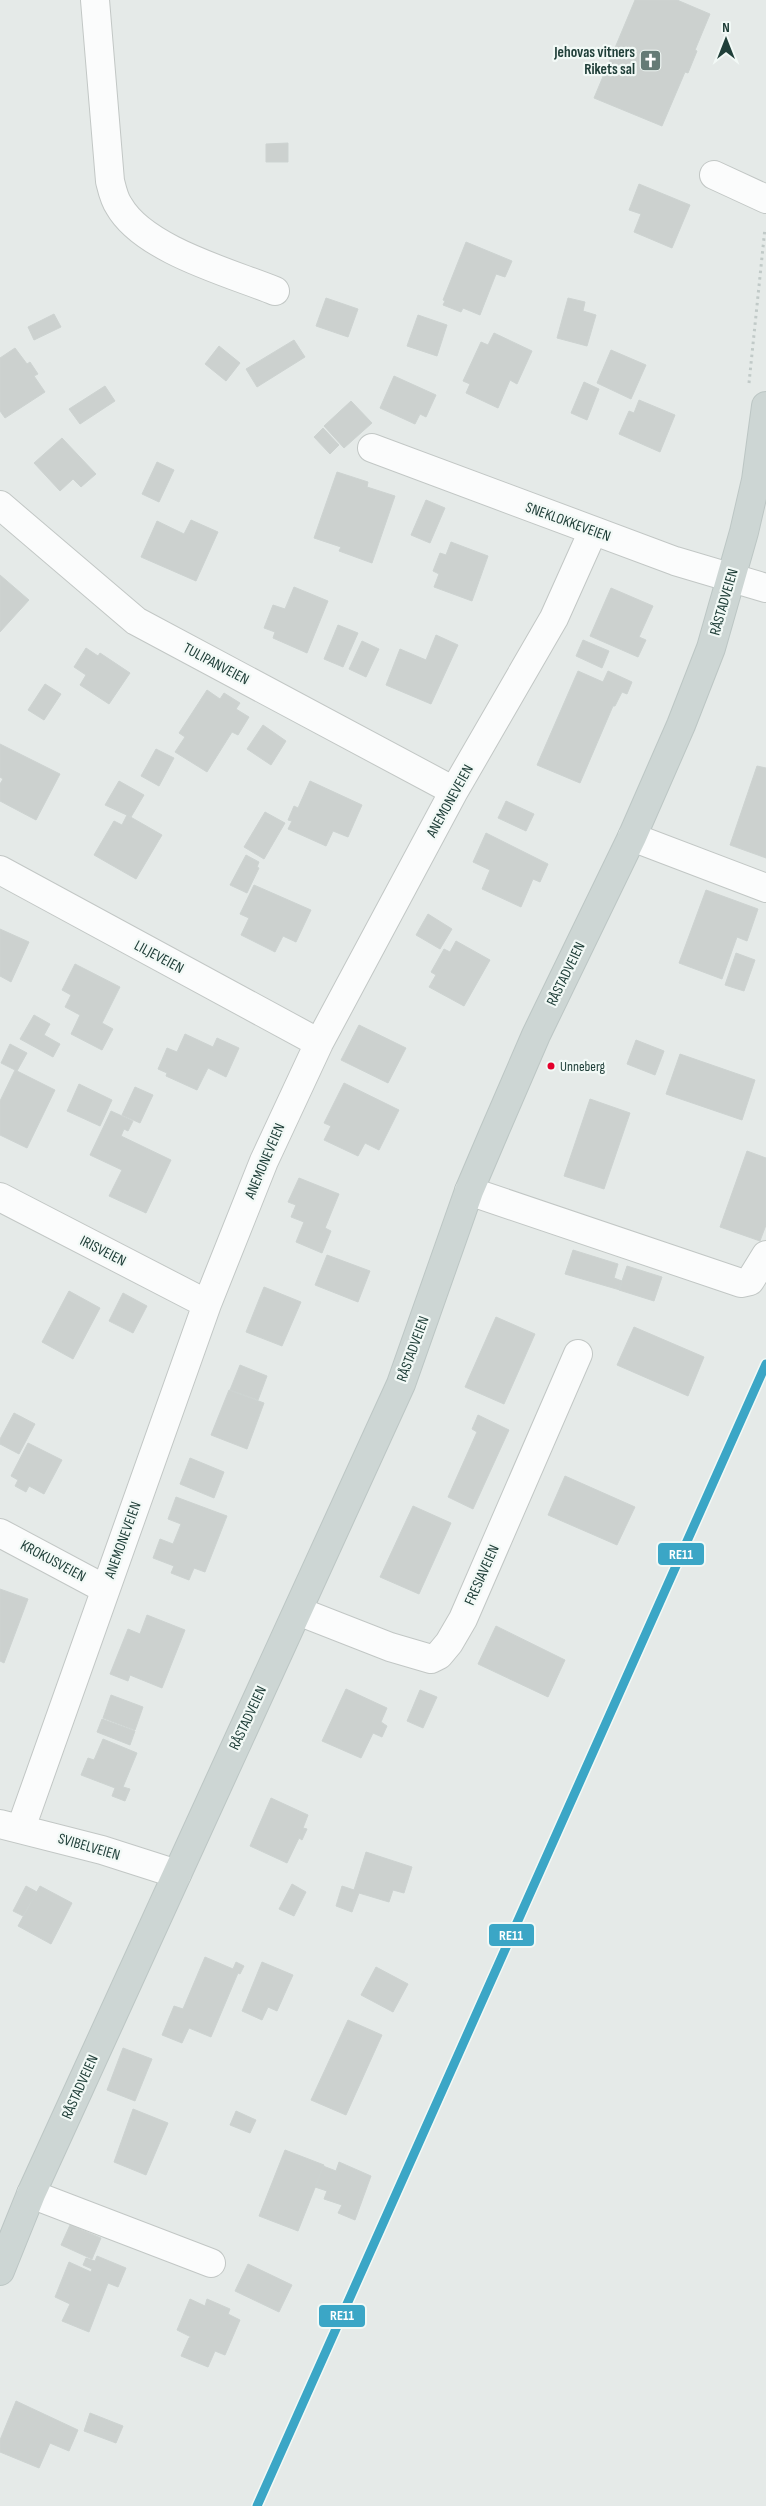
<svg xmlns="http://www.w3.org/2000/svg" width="766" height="2506" font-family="'Sofia Sans Condensed',sans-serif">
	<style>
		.building { fill: #ccd1cf; stroke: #cdd3d1 }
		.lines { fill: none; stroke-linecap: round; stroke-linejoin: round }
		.minor-casing { stroke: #c2c7c5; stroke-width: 30 }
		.major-casing { stroke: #bcc6c4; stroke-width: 30 }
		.path { stroke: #c1cac8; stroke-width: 3; stroke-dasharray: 2.5 4; stroke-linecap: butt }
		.minor { stroke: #fbfcfc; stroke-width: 28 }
		.major { stroke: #cdd6d4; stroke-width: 28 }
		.rail-1-casing { stroke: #f2f9f6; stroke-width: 12 }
		.rail-1 { stroke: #3ba6c6; stroke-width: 9 }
		.bus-dot { fill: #e4002b; stroke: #f2f9f6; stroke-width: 2 }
		.labels { text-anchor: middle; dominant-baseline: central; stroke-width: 4.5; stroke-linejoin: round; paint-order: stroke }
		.bus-label { font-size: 14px; fill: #203f39; stroke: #f2f9f6; text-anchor: start }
		.poi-label { font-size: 15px; font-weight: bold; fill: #203f39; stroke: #f2f9f6; text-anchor: end }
		.street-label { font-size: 15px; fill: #203f39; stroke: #f2f9f6 }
		.line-badge { stroke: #f2f9f6; stroke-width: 2 }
		.badge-label { font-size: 14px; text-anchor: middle; font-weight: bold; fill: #fff }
	</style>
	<rect width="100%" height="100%" fill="#e5eae8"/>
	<path class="building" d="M635 0H677L710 14 695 50 697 51 688 73 685 72 662 126 594 98Z
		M288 143V162H266V144Z
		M639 184 690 205 672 248 634 232 641 214 629 210Z
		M466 242 512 261 505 277 496 274 480 315 463 308 461 312 443 305 445 301 443 300Z
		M326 298 358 309 348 337 316 326Z
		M568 298 585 302 583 311 596 315 587 346 557 338Z
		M54 314 61 327 34 340 28 327Z
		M418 315 447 325 437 356 407 346Z
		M494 333 532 351 517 384 510 380 498 408 466 393 470 384 463 381 481 342 488 345Z
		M294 340 305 357 257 387 246 369Z
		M219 346 240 363 226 381 205 364Z
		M15 348 27 364 30 362 38 374 34 376 45 392 5 418 0 411V358Z
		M611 350 646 365 631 399 597 383Z
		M394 376 436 395 426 417 420 414 415 424 380 408Z
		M584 382 599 389 587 420 571 413Z
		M105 386 115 401 80 424 69 409Z
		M639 400 675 415 660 452 619 434 629 411 634 413Z
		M351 401 372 423 344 448 324 426Z
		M323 428 339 445 330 454 314 437Z
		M62 438 96 474 81 487 73 479 60 491 34 463Z
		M157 462 174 470 159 502 142 494Z
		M337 472 368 482 367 487 395 496 372 563 339 551 341 547 314 538Z
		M426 500 445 508 430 543 411 535Z
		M191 520 218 532 196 581 141 557 157 521 184 534Z
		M451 542 488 556 472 601 434 587 439 574 433 571 440 553 446 555Z
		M0 575 29 600 0 632Z
		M294 587 328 601 307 653 273 638 275 632 264 628 273 605 285 609Z
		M611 588 653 606 639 637 646 640 638 657 590 636Z
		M338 625 358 633 343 667 324 659Z
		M436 635 458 645 431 704 386 685 400 649 426 660Z
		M583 640 609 651 602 668 576 656Z
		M362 641 379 649 366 677 349 669Z
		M86 648 98 656 100 653 130 673 109 704 80 685 86 675 74 667Z
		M578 671 603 682 608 671 632 682 627 694 622 692 615 706H613L580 783 537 765Z
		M45 684 61 694 44 720 28 710Z
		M207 690 220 699 224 693 240 703 236 709 249 717 238 735 232 732 207 772 175 752 185 737 179 733Z
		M263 725 286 741 271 765 247 749Z
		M0 744 60 774 36 820 0 801V784L3 779 0 777Z
		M156 749 174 758 159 786 141 776Z
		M757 766 766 768V858L730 845Z
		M119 781 144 795 131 817 105 805Z
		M310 781 362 805 348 837 333 831 326 846 288 829 292 821 288 820 294 806 298 808Z
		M506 801 534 814 526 831 498 818Z
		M265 812 285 823 264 859 244 847Z
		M127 815 162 835 136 879 94 855 114 821 122 825Z
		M486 833 548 864 540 882 533 879 521 907 482 889 490 870 473 862Z
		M246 855 259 862 257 867 259 868 247 893 230 885Z
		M254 885 311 910 296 942 283 936 275 952 241 935 249 918 240 914Z
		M706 890 758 909 747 941 737 937 722 979 679 963Z
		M428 914 452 929 440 949 416 935Z
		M0 929 29 942 11 982 0 976Z
		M456 941 490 960 464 1006 429 987 436 975 431 972 444 949 450 952Z
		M736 953 755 960 744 991 725 985Z
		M75 964 120 987 102 1023 113 1029 102 1050 71 1034 80 1015 65 1007 71 995 62 990Z
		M34 1015 50 1024 44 1035 60 1044 53 1057 20 1039Z
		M359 1025 406 1048 388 1083 341 1060Z
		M185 1034 213 1047 217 1038 239 1048 226 1077 208 1068 197 1090 166 1076 167 1073 158 1069 167 1048 177 1052Z
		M636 1040 664 1051 655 1075 627 1064Z
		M10 1044 27 1053 17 1071 1 1063Z
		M680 1054 755 1080 742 1120 666 1094Z
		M15 1070 55 1090 27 1148 0 1135V1101Z
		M344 1083 399 1110 379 1150 365 1143 358 1156 324 1140 331 1126 324 1123Z
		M79 1084 112 1100 100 1126 67 1111Z
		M135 1087 153 1095 140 1123 122 1115Z
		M590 1099 630 1113 604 1189 564 1176Z
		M111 1111 133 1121 128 1131 124 1129 121 1136 171 1160 146 1213 109 1196 122 1170 90 1155Z
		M747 1151 766 1158V1225L760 1241 720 1227Z
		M299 1178 339 1194 325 1228 331 1231 322 1253 296 1242 304 1222 291 1217 296 1205 288 1202Z
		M573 1250 618 1264 614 1278 622 1281 620 1290 565 1274Z
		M327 1255 370 1271 358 1302 315 1285Z
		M627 1266 662 1277 654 1301 619 1290Z
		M264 1287 301 1302 282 1346 246 1332Z
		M69 1291 100 1308 73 1359 42 1342Z
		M123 1293 147 1306 133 1333 109 1321Z
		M496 1317 535 1334 504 1404 465 1387Z
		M634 1327 704 1357 688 1396 617 1365Z
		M240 1365 267 1376 258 1400 230 1390Z
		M229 1390 264 1403 247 1449 211 1435Z
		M14 1413 35 1424 19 1454 0 1444V1439Z
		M478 1415 509 1430 473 1509 448 1497 477 1432 472 1429Z
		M28 1443 62 1460 44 1494 29 1486 26 1492 15 1486 18 1480 11 1476Z
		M190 1458 224 1472 214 1498 180 1484Z
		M565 1476 635 1507 617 1545 548 1515Z
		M176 1497 227 1516 205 1572 194 1568 189 1580 171 1573 174 1566 153 1558 160 1539 173 1544 181 1524 168 1519Z
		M413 1506 451 1523 419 1594 380 1577Z
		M0 1589 28 1599 4 1663 0 1661Z
		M147 1615 185 1630 162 1688 130 1675 128 1681 110 1674 128 1629 140 1634Z
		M496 1626 565 1660 548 1697 478 1664Z
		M346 1689 387 1708 381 1722 387 1726 382 1737 373 1733 361 1758 322 1741Z
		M420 1690 437 1697 423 1728 407 1721Z
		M111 1695 143 1707 135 1730 103 1718Z
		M102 1719 135 1731 130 1745 97 1732Z
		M103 1739 137 1753 123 1787 130 1789 125 1801 112 1796 115 1788 81 1775 88 1758 94 1760Z
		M271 1798 308 1815 303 1828 307 1829 302 1840 299 1838 287 1863 250 1846Z
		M366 1852 412 1867 404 1893 393 1890 389 1902 359 1893 352 1912 336 1906 342 1886 354 1890Z
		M292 1884 306 1892 294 1916 279 1909Z
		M26 1886 37 1892 23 1916 13 1911Z
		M40 1886 72 1903 51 1944 18 1926Z
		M205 1957 233 1969 236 1962 244 1966 240 1974 238 1973 211 2037 189 2028 182 2043 162 2035 174 2006 183 2009Z
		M262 1962 293 1975 277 2011 268 2007 262 2020 242 2011Z
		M376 1967 408 1984 393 2012 361 1995Z
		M348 2020 382 2035 346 2115 311 2100Z
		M123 2048 152 2059 135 2101 107 2090Z
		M133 2109 168 2123 146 2175 114 2162Z
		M236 2111 256 2120 250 2133 230 2125Z
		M285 2150 324 2165 298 2231 259 2216Z
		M339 2162 371 2176 355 2220 338 2213 342 2205 324 2199 327 2191 315 2187 323 2166 336 2171Z
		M70 2225 101 2238 92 2259 61 2245Z
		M97 2256 126 2268 118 2287 108 2283 89 2332 62 2321 70 2304 55 2297 69 2262 91 2272 92 2269 83 2265 86 2258 95 2261Z
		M248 2264 292 2285 279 2312 235 2291Z
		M190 2299 205 2306 207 2299 230 2309 228 2314 240 2320 225 2355 215 2351 208 2367 181 2356 189 2338 191 2337 177 2330Z
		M16 2401 78 2430 69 2451 50 2443 39 2468 0 2452V2440Z
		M90 2413 123 2426 116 2443 84 2431Z"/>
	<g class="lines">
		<defs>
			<path id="minor" d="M95 0 110 181C112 189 114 199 119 206 144 250 231 273 275 291
				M714 175 766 199
				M372 448 675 561 766 588
				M0 505 136 621 454 791
				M632 837 766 888
				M0 870 319 1043
				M469 1191 741 1283 750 1281 766 1255
				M0 1197 207 1304
				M0 1533 105 1589
				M298 1611 390 1647 431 1659 439 1655 449 1643 463 1619 578 1354
				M0 1824 102 1850 177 1874
				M21 1828 207 1304 264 1161 319 1043 454 791 554 618 593 531
				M31 2194 211 2263"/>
			<path id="major" d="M0 2271 31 2194 401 1384 469 1191 492 1137 536 1035 632 837 681 725 711 648 744 532 756 480 766 406"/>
		</defs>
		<use href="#minor" class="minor-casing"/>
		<use href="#major" class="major-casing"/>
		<path class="path" d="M749 383 765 228"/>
		<use href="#minor" class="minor"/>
		<use href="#major" class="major"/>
		<defs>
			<path id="rail-1" d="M257 2506 766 1364"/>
		</defs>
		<use href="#rail-1" class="rail-1-casing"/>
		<use href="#rail-1" class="rail-1"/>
	</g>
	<defs>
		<symbol id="church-square" viewBox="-11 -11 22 22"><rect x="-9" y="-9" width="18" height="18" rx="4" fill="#657b76" stroke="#f2f9f6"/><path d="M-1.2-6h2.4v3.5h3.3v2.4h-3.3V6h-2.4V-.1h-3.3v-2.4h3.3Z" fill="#fff"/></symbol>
	</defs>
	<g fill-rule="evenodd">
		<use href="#church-square" x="638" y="48" width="25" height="25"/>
	</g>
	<circle class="bus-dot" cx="551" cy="1066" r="4.5"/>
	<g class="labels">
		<g class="bus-label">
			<text x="560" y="1066">Unneberg</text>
		</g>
		<g class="poi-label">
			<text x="635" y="52">Jehovas vitners<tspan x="635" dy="17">Rikets sal</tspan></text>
		</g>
		<g class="street-label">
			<text transform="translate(568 522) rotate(20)">SNEKLOKKEVEIEN</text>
			<text transform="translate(724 602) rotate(-74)">RÅSTADVEIEN</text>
			<text transform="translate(216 664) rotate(28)">TULIPANVEIEN</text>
			<text transform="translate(450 801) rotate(-61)">ANEMONEVEIEN</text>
			<text transform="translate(159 957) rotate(28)">LILJEVEIEN</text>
			<text transform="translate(566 974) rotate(-64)">RÅSTADVEIEN</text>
			<text transform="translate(265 1161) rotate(-67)">ANEMONEVEIEN</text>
			<text transform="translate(103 1251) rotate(27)">IRISVEIEN</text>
			<text transform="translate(413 1349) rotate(-70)">RÅSTADVEIEN</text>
			<text transform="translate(123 1540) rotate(-70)">ANEMONEVEIEN</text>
			<text transform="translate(53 1561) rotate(28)">KROKUSVEIEN</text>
			<text transform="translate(482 1575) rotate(-66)">FRESIAVEIEN</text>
			<text transform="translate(248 1718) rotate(-65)">RÅSTADVEIEN</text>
			<text transform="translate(89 1847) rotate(16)">SVIBELVEIEN</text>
			<text transform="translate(80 2087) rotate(-66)">RÅSTADVEIEN</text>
		</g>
	</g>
	<g class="line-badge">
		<rect x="657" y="1542" width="48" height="24" rx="5" fill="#3ba6c6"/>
		<rect x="488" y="1923" width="47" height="24" rx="5" fill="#3ba6c6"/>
		<rect x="318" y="2304" width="48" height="24" rx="5" fill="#3ba6c6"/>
	</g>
	<g class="badge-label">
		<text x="681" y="1559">RE11</text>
		<text x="511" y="1940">RE11</text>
		<text x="342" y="2320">RE11</text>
	</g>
	<g transform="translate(726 40)" stroke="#f2f9f6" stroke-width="4" paint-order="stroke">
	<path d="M0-4L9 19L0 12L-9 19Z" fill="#203f39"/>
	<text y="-8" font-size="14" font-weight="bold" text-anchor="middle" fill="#203f39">N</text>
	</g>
</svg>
